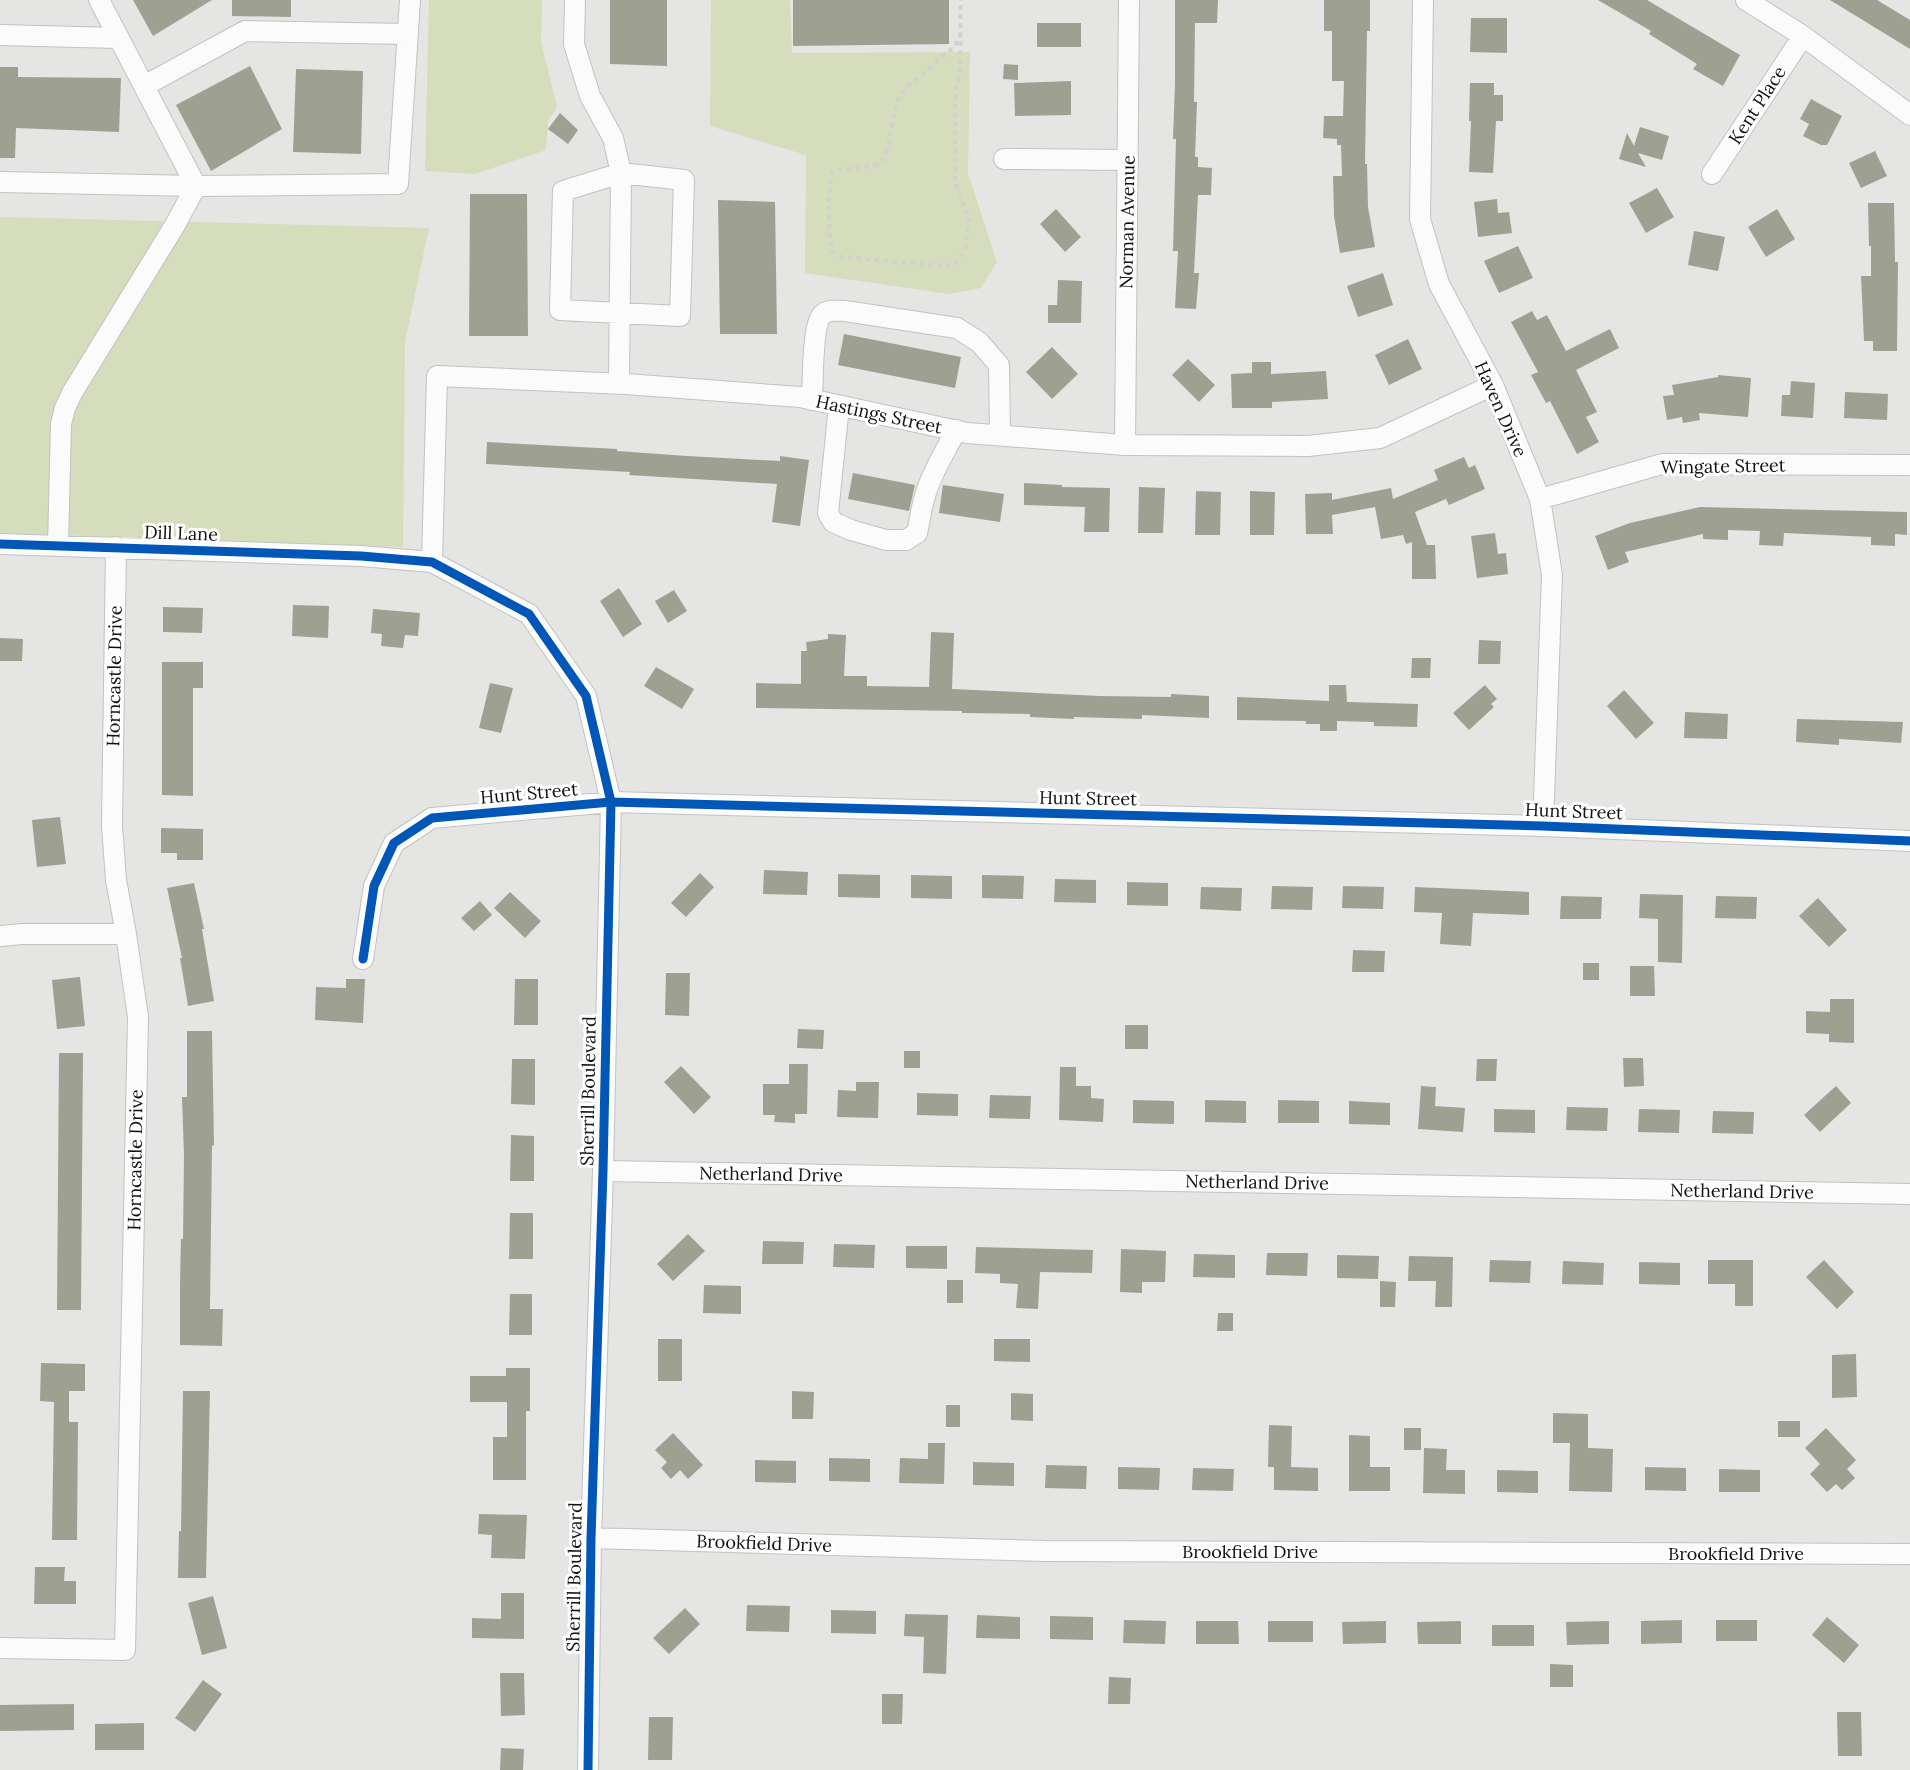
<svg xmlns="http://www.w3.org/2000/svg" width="1910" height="1770" font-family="Lora,serif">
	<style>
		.green { fill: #d6ddbd }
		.building { fill: #9ea192 }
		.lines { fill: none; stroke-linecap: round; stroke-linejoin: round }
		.minor-casing { stroke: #c2c2c1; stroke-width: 22 }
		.path { stroke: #d1d1d0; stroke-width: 4; stroke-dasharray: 4.5 4.5; stroke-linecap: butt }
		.minor { stroke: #fbfbfb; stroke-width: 20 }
		.cycleway-casing { stroke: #fff; stroke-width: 13 }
		.cycleway { stroke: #0057b8; stroke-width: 9 }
		.labels { text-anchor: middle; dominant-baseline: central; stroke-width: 6; stroke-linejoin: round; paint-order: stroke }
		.street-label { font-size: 18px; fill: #10100f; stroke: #fff }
	</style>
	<rect width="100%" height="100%" fill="#e5e5e4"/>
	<path class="green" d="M429 0H542L541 42 557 107 548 121 546 150 475 174 425 171Z
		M711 0H790L792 53 970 52 968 173 997 262 981 288 949 294 805 273 806 155 710 126Z
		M0 217 429 228 405 342 403 547 0 533Z"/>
	<path class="building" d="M133 0H212L153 36Z
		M232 0H291V17L232 16Z
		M610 0H667V66L610 64Z
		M793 0H949V44L793 46Z
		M1175 0H1218L1217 23H1195L1194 102H1197L1195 157H1198V167L1212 168 1211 195H1198L1194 273H1199L1196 309 1175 308 1178 251H1173L1176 139H1173L1175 83Z
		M1324 0H1370V31H1367L1365 164H1367L1368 207 1375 247 1340 253 1334 216 1333 176H1342L1341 145H1337V139L1323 138 1324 116H1343L1344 81H1332V31H1324Z
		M1598 0H1647L1740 55 1723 86 1693 69 1697 64 1649 34 1651 31Z
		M1830 0H1877L1910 20V49Z
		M1471 18H1507V53L1470 52Z
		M1037 23H1081V47H1037Z
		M1004 64 1018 65V80L1003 79Z
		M250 66 282 129 211 171 176 105Z
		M0 67H18V77L121 78 119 132 16 128 15 158H0Z
		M296 69 363 71 361 154 293 152Z
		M1071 81V115L1015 116 1014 83Z
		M1470 83H1494V95H1503V121H1496L1493 173 1469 172 1471 121H1469Z
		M1811 99 1842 116 1827 145H1821L1803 136 1809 124 1800 119Z
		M560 113 578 130 568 144 548 129Z
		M1640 127 1669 136 1662 160 1638 153 1646 167 1619 159 1627 133 1634 146Z
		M1875 151 1887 176 1861 188 1849 163Z
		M1657 188 1674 217 1646 233 1629 203Z
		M470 194H527L528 336H469Z
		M1497 199 1498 213 1509 212 1512 233 1478 237 1474 202Z
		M718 200 775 202 777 334H720Z
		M1868 203H1894L1895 262H1898L1897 351H1873V341H1864L1861 276H1871V246H1869Z
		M1056 209 1081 237 1065 252 1040 224Z
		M1777 209 1795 239 1766 257 1748 227Z
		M1694 231 1725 237 1718 271 1688 265Z
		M1518 246 1533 278 1499 293 1484 261Z
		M1383 273 1393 305 1358 317 1347 286Z
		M1058 280 1082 281 1081 323H1048V305H1057Z
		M1532 311 1537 320 1547 315 1566 351 1610 329 1619 348 1576 370 1597 412 1586 417 1599 442 1577 454 1550 401 1546 403 1531 375 1538 372 1511 322Z
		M844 334 961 357 955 388 838 365Z
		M1408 339 1422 369 1389 385 1375 355Z
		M1052 347 1078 374 1052 399 1026 372Z
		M1188 359 1215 385 1199 402 1172 375Z
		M1252 362H1271V374L1326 371 1328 399 1272 402V408H1232L1231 374 1252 373Z
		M1718 375 1751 378 1748 417 1699 413 1700 420 1683 423 1682 417 1667 420 1663 396 1674 395 1672 385 1718 377Z
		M1791 381 1815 383 1813 418 1781 416 1782 395H1790Z
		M1845 392 1888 394 1887 420 1844 418Z
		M487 442 617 449V451L687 456 780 461V456L809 460 800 526 772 522 777 484 629 475 630 472 486 464Z
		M1464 457 1469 468 1475 465 1485 489 1449 505 1446 499 1415 512 1427 545H1435L1436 579H1412V542L1406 544 1403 535 1381 539 1375 507 1332 515 1333 534H1306L1305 494 1332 493V500L1391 488 1393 499 1438 480 1434 470Z
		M853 473 915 485 909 511 848 499Z
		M1024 483 1062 485V487L1110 488 1109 532H1084L1085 507 1024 505Z
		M943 485 1004 494 1000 522 939 513Z
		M1139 487 1165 488 1163 533H1138Z
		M1196 491 1221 492 1220 535H1195Z
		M1250 491 1275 492 1274 535H1250Z
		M1700 507 1907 512V535L1895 534V546L1871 545V537L1784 533 1783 546 1759 545 1760 531 1728 530V540L1703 539V534L1625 552 1629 562 1608 570 1595 536 1630 523Z
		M1495 533 1498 554 1506 553 1508 574 1477 578 1471 536Z
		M619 588 642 624 623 637 600 601Z
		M674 590 687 611 668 623 655 601Z
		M293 605 329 606 328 638 292 636Z
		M163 607 203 608 202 633 163 632Z
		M373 609 420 613 418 636 405 635 403 648 381 646 382 634 371 633Z
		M931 632 954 633 952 689 1100 696 1171 697V694L1209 696V718L1142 715V719L1074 717V719L1030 717V714L962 713V711L756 708V683L801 684V651H807L806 642 828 639V634L846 635 844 676H867V686L929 687Z
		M0 638 23 639 22 661H0Z
		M1479 640 1501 641 1500 664H1478Z
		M1412 658H1431L1430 678H1411Z
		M162 662H203V688H193V796L162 795Z
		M656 667 694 689 682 709 644 686Z
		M490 683 513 688 501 733 479 728Z
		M1329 685H1346L1347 702H1348L1418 704 1417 727 1374 726V722L1337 721V731H1320V724H1306V721L1237 720V697L1329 701Z
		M1485 685 1497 699 1491 704 1494 707 1469 730 1453 713Z
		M1624 690 1654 723 1636 739 1607 706Z
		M1685 712 1728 714 1727 739 1684 738Z
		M1797 719 1903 722 1901 743 1839 739V745L1796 742Z
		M60 817 66 864 37 867 32 820Z
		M161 828 203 829V860H177V853H161Z
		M764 870 808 872 807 895 763 894Z
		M700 873 714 887 686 917 671 903Z
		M838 874 880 875V898L838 897Z
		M911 875 952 876V899L911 898Z
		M982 875 1024 876 1023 899 982 898Z
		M1055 879 1096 880V903L1054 902Z
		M1127 882 1168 883V906L1127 905Z
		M194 883 204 929H202L214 1001 188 1006 180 958H182L167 888Z
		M1272 886 1313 887 1312 910 1271 909Z
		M1343 886 1384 887 1383 909 1342 908Z
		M1201 887 1242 888 1241 911 1200 909Z
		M1415 887 1529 892V915L1473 913 1471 946 1440 944 1442 913 1414 912Z
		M510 892 541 921 525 938 494 908Z
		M1640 894 1683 895 1682 963 1658 962V919L1639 918Z
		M1561 896 1602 897 1601 919H1560Z
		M1716 896 1757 897 1756 919 1715 918Z
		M1818 898 1847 930 1829 947 1799 916Z
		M480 901 492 915 474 931 461 918Z
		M1353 950 1385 951 1384 972H1352Z
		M1583 963H1599V980H1583Z
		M1630 966H1654L1655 996H1630Z
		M666 973H690L689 1016 665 1015Z
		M80 977 85 1026 57 1029 52 980Z
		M346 979H365L363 1023 315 1020 316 987 346 988Z
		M515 979H538V1025H514Z
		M1830 999H1854V1043L1829 1042V1034L1806 1033V1011L1830 1012Z
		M1125 1025H1148V1049H1125Z
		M798 1029 824 1030 823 1049 797 1048Z
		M187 1031H212L214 1145 212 1146 210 1309H223L222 1346 180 1345V1286L181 1239H183L184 1156 182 1097H187Z
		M904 1051H920V1068H904Z
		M59 1053H83L81 1310H57Z
		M1623 1058H1643L1644 1086 1624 1087Z
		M512 1059H535V1105L511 1104Z
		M1477 1059H1497L1496 1081H1476Z
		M789 1064H808L807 1114H795V1123L774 1122 775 1115H763V1084H789Z
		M681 1066 711 1097 694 1114 664 1082Z
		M1060 1067H1076V1086H1091V1098L1104 1099 1103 1122 1059 1120Z
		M856 1082H879L878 1118 837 1117 838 1090 856 1091Z
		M1421 1086 1436 1087 1435 1106 1465 1108 1463 1132 1418 1129Z
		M1836 1086 1851 1103 1820 1132 1804 1115Z
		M917 1093 958 1094V1116L917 1115Z
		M990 1095 1031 1096 1030 1119 989 1118Z
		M1133 1100 1174 1101V1124L1133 1123Z
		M1205 1100 1246 1101V1123L1205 1122Z
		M1278 1100 1319 1101V1123H1278Z
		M1349 1101 1390 1103V1125L1349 1124Z
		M1567 1107 1608 1108 1607 1131 1566 1130Z
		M1494 1109 1535 1110V1133L1494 1132Z
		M1639 1109 1680 1110 1679 1133 1638 1132Z
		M1713 1111 1754 1112 1753 1134 1712 1133Z
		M511 1135 534 1136V1181H510Z
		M510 1213H533V1259H509Z
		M688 1234 705 1251 673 1281 657 1264Z
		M763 1241 804 1242 803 1264H762Z
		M834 1244 875 1245 874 1268 833 1267Z
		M906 1246H947V1269L906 1268Z
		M976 1247 1093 1250 1092 1273 1040 1272 1038 1309 1016 1308 1018 1284 1000 1283V1274L975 1273Z
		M1121 1249 1166 1251 1165 1282H1142V1293L1120 1292Z
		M1267 1253H1308L1307 1276 1266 1275Z
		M1194 1254 1235 1255V1278L1193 1277Z
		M1337 1255 1379 1256 1378 1279 1337 1278Z
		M1409 1256 1453 1257 1452 1307H1435L1436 1281H1408Z
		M1490 1260 1531 1261 1530 1283 1489 1282Z
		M1708 1260H1753V1306H1735V1284H1708Z
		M1824 1260 1854 1292 1837 1309 1806 1277Z
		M1563 1261 1604 1263 1603 1285 1562 1284Z
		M1639 1262 1680 1263V1285L1639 1284Z
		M947 1280H963V1303H947Z
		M1380 1281 1396 1282 1395 1307H1380Z
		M704 1285 741 1286V1314L703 1313Z
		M510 1294H532V1335H509Z
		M1218 1313H1233V1331H1217Z
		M658 1339H682V1381H658Z
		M994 1339H1030V1362L994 1361Z
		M1856 1354 1857 1397 1832 1398V1355Z
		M41 1363 85 1364V1391H69V1422H78L77 1540H52L54 1402 40 1401Z
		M506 1368H530V1411H526V1480H493V1437H507V1402H470V1376H506Z
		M183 1391H210L206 1578H178L179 1531H181Z
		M792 1391 814 1392 813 1419H792Z
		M1011 1393 1033 1394V1421L1011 1420Z
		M946 1405H960V1427H946Z
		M1553 1413 1588 1414V1448L1613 1449 1612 1492 1569 1491 1570 1443H1553Z
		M1778 1421H1800V1437H1778Z
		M1269 1425 1292 1426 1291 1467 1318 1468V1491L1274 1490V1467H1268Z
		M1404 1428H1421V1450H1404Z
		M1826 1428 1856 1460 1847 1469 1855 1478 1842 1490 1836 1484 1827 1492 1810 1474 1820 1464 1805 1448Z
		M673 1433 703 1465 688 1479 680 1470 671 1479 661 1468 667 1462 655 1450Z
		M1349 1435 1370 1436V1467H1390V1491H1349Z
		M928 1443H945L944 1484 899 1483 900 1458 928 1459Z
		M1424 1448 1447 1449 1446 1470H1465V1494L1423 1493Z
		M829 1458 870 1459V1482L829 1481Z
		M755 1460 796 1461V1483L755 1482Z
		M973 1462 1014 1463V1486L973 1485Z
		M1046 1465 1087 1466 1086 1489 1045 1488Z
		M1118 1467 1160 1468 1159 1490 1118 1489Z
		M1645 1467 1686 1468V1491L1645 1490Z
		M1193 1468 1234 1469 1233 1491 1192 1490Z
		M1719 1469 1760 1470V1492H1719Z
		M1497 1470 1538 1471V1493L1497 1492Z
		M479 1514 527 1515 525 1559 491 1558 492 1535 478 1534Z
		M35 1567H65L64 1581H76V1604H34Z
		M501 1593H524V1639L472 1638V1618L501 1619Z
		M213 1596 227 1648 202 1655 188 1603Z
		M747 1605 790 1606 789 1632 746 1631Z
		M685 1608 700 1624 669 1654 653 1638Z
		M831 1610 876 1611V1634L831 1633Z
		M905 1614 948 1615 946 1674 923 1673 924 1637 904 1636Z
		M977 1615 1020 1617V1639L976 1638Z
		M1050 1616 1093 1617V1640L1050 1639Z
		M1827 1617 1859 1645 1844 1663 1812 1635Z
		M1124 1620 1166 1621 1165 1644 1123 1643Z
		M1682 1620V1643L1641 1644V1621Z
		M1716 1620H1757V1641H1716Z
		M1196 1621H1238L1239 1644H1196Z
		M1268 1621H1313V1642H1268Z
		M1386 1621V1643L1343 1644 1342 1622Z
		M1461 1621V1644H1418L1417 1622Z
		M1609 1621V1644L1567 1645 1566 1622Z
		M1492 1625H1534V1646H1492Z
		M1550 1664 1573 1665V1687H1550Z
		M500 1673H524L525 1715 501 1716Z
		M1109 1677 1131 1678 1130 1704H1108Z
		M203 1680 222 1694 195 1732 175 1718Z
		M882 1694H903L902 1724H882Z
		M74 1704V1730L0 1731V1705Z
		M1837 1712H1861L1862 1756H1838Z
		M649 1717H673L672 1760H648Z
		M144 1723V1750H95V1724Z
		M501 1748 524 1749 523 1770H500Z"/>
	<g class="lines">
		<defs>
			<path id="minor" d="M99 0 196 186
				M575 0 574 44 590 96 613 138 621 173 619 383
				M1423 0 1420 219 1439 284 1493 385 1540 499 1552 575 1543 826
				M1746 0 1803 36 1910 115
				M0 35 118 38
				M144 86 245 31 407 34
				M1004 159 1128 160
				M621 173 684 180 680 316 560 310 563 191Z
				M1712 174 1803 36
				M0 182 196 186 398 184 410 0
				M812 400C813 384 812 325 822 315 828 309 837 311 845 311L957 328 979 342 999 365 1000 435
				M839 406 828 513 833 522 851 530 886 540H906L917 533C920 521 921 508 925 496 931 473 946 451 956 430
				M1125 445 1129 0
				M1540 499 1662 464 1910 465
				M0 544 361 556 432 562 529 614 586 696 611 802 603 1171 591 1538 588 1770
				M58 546 61 424 65 408 72 393 175 225 196 186
				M432 562 437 376 626 384 800 397 967 433 1125 445 1308 446 1380 438 1493 385
				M0 936 22 934H126
				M363 959 374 886 394 843 432 818 611 802 1543 826 1910 841
				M603 1171 1910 1194
				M591 1538 1045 1551 1910 1554
				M0 1648 125 1650 138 1017 126 934 116 880 112 826 116 547"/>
		</defs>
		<use href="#minor" class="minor-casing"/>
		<path class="path" d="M961 33 955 46 905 89 897 101 887 151 882 160 874 166 837 170 831 173C828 200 828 226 832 252L842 257 945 266 955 264 965 251 969 218 955 182V92L960 72 961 0"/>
		<use href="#minor" class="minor"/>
		<defs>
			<path id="cycleway" d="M0 544 361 556 432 562 529 614 586 696 611 802 603 1171 591 1538 588 1770
				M363 959 374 886 394 843 432 818 611 802 1543 826 1910 841"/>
		</defs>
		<use href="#cycleway" class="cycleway-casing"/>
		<use href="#cycleway" class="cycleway"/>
	</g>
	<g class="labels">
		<g class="street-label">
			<text transform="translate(1757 105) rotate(-57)">Kent Place</text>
			<text transform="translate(1127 222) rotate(-89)">Norman Avenue</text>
			<text transform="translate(1501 409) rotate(66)">Haven Drive</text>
			<text transform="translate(879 414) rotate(12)">Hastings Street</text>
			<text transform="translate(1723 466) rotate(-1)">Wingate Street</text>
			<text transform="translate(181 533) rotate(2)">Dill Lane</text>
			<text transform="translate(114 676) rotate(-89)">Horncastle Drive</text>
			<text transform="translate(529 793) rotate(-5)">Hunt Street</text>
			<text transform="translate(1088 798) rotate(1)">Hunt Street</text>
			<text transform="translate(1574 811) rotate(2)">Hunt Street</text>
			<text transform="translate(588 1091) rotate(-89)">Sherrill Boulevard</text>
			<text transform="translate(135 1160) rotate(-89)">Horncastle Drive</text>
			<text transform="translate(771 1174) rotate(1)">Netherland Drive</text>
			<text transform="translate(1257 1182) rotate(1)">Netherland Drive</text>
			<text transform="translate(1742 1191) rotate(1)">Netherland Drive</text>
			<text transform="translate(764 1543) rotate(2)">Brookfield Drive</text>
			<text x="1250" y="1551">Brookfield Drive</text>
			<text x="1736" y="1553">Brookfield Drive</text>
			<text transform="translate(574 1577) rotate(-89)">Sherrill Boulevard</text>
		</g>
	</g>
</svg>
